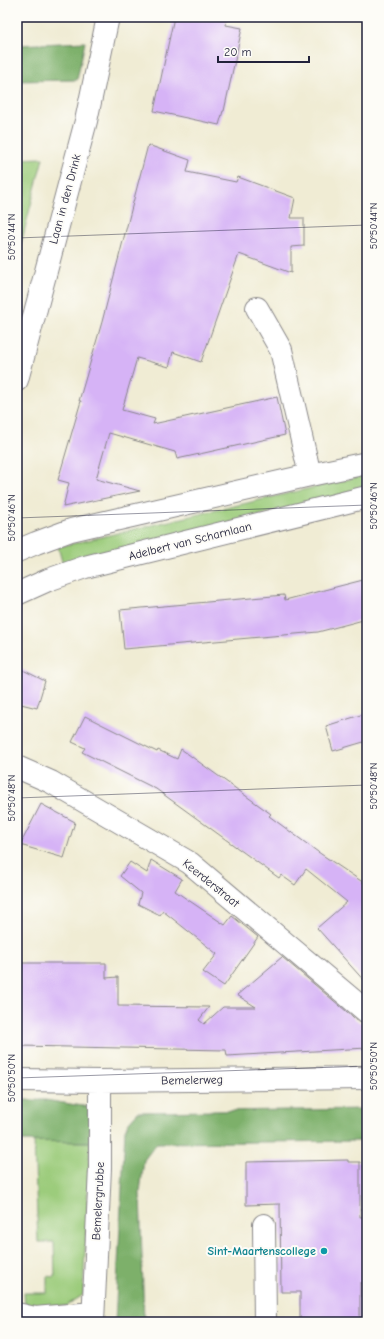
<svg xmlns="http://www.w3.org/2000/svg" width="384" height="1339" font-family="'Comic Neue',sans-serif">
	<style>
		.green { fill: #9ccc7b; stroke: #5f775b }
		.forest { fill: #7db06b; stroke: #506953 }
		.building { fill: #d6b3f6 }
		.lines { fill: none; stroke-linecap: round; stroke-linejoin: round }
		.minor-casing { stroke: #898788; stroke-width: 24 }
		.minor { stroke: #fff; stroke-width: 22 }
		.ticks { fill: none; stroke: #22223b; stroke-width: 1; stroke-opacity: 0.45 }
		.culture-dot { fill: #0f9aa8; stroke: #fdfcf7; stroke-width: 1.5 }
		.labels { text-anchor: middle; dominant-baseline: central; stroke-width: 4; stroke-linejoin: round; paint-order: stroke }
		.street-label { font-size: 12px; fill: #22223b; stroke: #fdfcf7 }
		.culture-label { font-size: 12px; font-weight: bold; fill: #0d838f; stroke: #fdfcf7; text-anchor: end }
		.neatline { fill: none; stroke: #22223b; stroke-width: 1.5 }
		.ticks-label { font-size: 10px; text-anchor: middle; fill: #22223b }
	</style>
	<rect width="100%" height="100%" fill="#fdfcf7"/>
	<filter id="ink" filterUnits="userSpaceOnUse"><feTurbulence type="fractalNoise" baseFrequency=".025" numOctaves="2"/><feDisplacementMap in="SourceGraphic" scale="8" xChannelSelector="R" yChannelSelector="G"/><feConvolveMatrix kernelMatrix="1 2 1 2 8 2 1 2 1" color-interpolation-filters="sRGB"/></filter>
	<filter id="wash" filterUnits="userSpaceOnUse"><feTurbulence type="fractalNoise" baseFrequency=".012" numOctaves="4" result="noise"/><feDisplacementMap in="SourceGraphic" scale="16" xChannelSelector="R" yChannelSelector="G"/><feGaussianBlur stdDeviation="0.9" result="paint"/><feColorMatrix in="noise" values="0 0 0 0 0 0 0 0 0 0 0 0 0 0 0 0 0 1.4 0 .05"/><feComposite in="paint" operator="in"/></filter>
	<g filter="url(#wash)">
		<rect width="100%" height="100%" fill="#f0ecd4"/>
		<path class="green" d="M43 158 17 259V159Z
			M367 475V488L63 565 58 547Z
			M34 1141 90 1142 83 1295 66 1306 25 1307 24 1293H47V1276L55 1277 54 1242H38Z"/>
		<path class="forest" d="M85 42 77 80 17 81V45Z
			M17 1100H45L89 1107 90 1142 17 1141Z
			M367 1109V1141L157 1143 144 1160 140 1192 144 1322H115L125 1130 128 1123 138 1112Z"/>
		<g id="blocks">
			<path class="building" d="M174 17H227L226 25 242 28 224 111H223L219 125 154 111Z
				M148 145 190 160 187 172 236 182 238 177 295 198 291 218H304V246L291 247V273L239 254 201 362 173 352 169 367 137 358 122 410 155 419 153 424 277 397 285 435 177 459 175 452 109 433 96 479 140 491 63 507 69 483 58 480 81 401H79L102 322Z
				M367 579V619L318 632 124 649 120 610 284 595 285 600Z
				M17 667 45 681 37 708 17 703Z
				M367 713V741L333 751 326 726Z
				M85 716 157 752 158 750 177 759 181 749 271 814 269 816 318 852 367 885V984L317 928 347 902 306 869 295 885 281 875 279 878 156 789 82 752 85 748 72 742Z
				M41 804 75 822 64 858 20 845Z
				M151 860 182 879 175 891 225 925 232 916 258 937 224 986 203 972 217 954 163 911 160 915 138 904 141 893 120 876 130 862 147 873Z
				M282 957 359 1022 367 1024V1048L227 1056 226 1050 19 1046V1036H17V963H106V978L118 977V1006L209 1007 199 1020 204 1024 223 1007H256L237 995Z
				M348 1160V1162H360V1217H367V1283H360V1322H300V1292H281L280 1204 246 1205V1162Z"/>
		</g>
	</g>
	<g filter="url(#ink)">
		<use href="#blocks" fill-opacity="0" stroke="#898788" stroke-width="1"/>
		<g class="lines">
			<defs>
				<path id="minor" d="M257 308 281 350 310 475
					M17 380 86 121 108 17
					M17 551 36 543 71 530 310 475 367 463
					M17 594 48 580 85 567 367 497
					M17 767 51 782 190 863 367 1012
					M17 1080 100 1081 367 1078
					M264 1225 265 1322
					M17 1314 35 1318 93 1313
					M93 1322 100 1168V1081"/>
			</defs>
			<use href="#minor" class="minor-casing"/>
			<use href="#minor" class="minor"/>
		</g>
	</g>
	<path class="ticks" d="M17 238 367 225M17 518 367 505M17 798 367 785M17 1078 367 1066"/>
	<circle class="culture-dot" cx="324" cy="1251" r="4"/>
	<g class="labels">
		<g class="street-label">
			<text transform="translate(65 199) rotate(-75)">Laan in den Drink</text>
			<text transform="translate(190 541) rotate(-14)">Adelbert van Scharnlaan</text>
			<text transform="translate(211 883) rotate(39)">Keerderstraat</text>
			<text transform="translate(192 1080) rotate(-1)">Bemelerweg</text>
			<text transform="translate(98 1201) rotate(-87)">Bemelergrubbe</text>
		</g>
		<g class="culture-label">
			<text x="316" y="1251">Sint-Maartenscollege</text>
		</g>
	</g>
	<rect width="384" height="1339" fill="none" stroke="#fdfcf7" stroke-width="44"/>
	<path d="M218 56v6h91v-6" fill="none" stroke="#22223b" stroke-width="2"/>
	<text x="224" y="56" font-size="12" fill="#22223b" stroke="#fdfcf7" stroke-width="3" paint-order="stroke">20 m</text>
	<rect x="22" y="22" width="340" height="1295" class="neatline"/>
	<g class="ticks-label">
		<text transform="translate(373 226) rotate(-90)" y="4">50°50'44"N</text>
		<text transform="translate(11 237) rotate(-90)" y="4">50°50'44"N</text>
		<text transform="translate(373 506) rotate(-90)" y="4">50°50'46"N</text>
		<text transform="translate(11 518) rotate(-90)" y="4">50°50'46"N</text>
		<text transform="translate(373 786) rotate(-90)" y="4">50°50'48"N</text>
		<text transform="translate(11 798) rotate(-90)" y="4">50°50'48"N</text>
		<text transform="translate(373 1066) rotate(-90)" y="4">50°50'50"N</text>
		<text transform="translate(11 1078) rotate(-90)" y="4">50°50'50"N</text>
	</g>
</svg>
